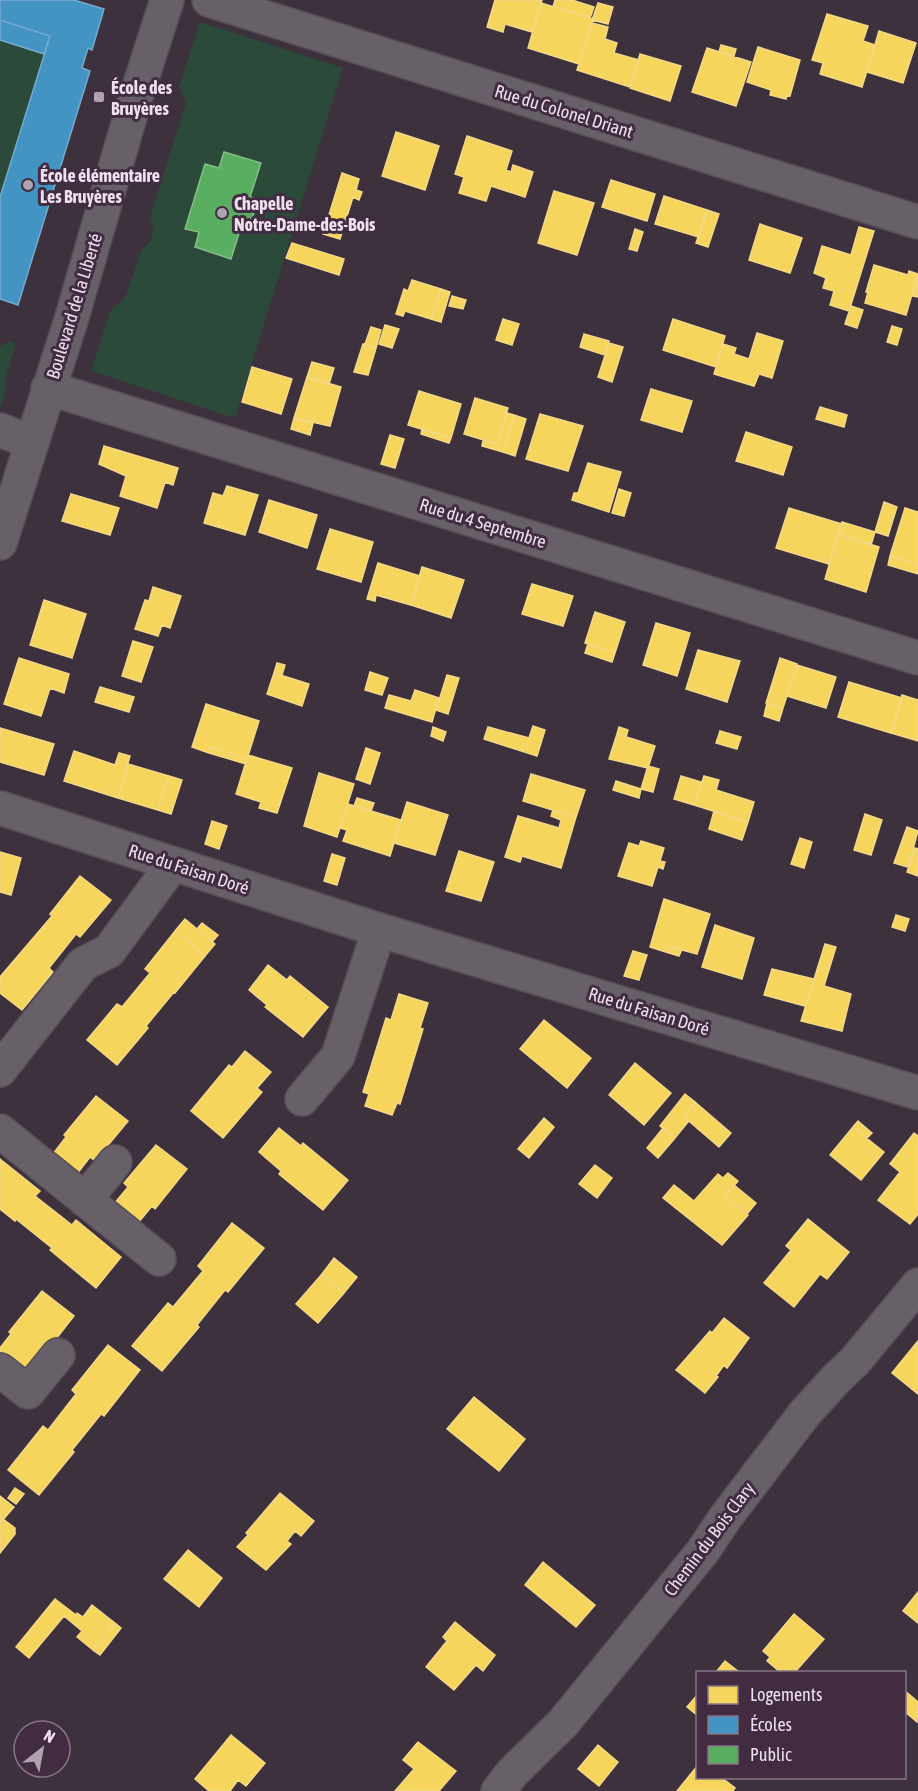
<svg xmlns="http://www.w3.org/2000/svg" width="918" height="1791" font-family="'Asap Condensed',sans-serif">
	<style>
		.green { fill: #2c4a3a; fill-rule: evenodd }
		.homes { fill: #f6d55c; stroke: #f4d888; stroke-width: 1.5 }
		.schools { fill: #4393c3; stroke: #76aad0; stroke-width: 1.5 }
		.public { fill: #5aae61; stroke: #86bd8b; stroke-width: 1.5 }
		.lines { fill: none; stroke-linecap: round; stroke-linejoin: round }
		.minor-casing { stroke: #574d57; stroke-width: 36 }
		.minor { stroke: #686068; stroke-width: 33 }
		.poi-dot { fill: #b0a3b0; stroke: #412c41; stroke-width: 2 }
		.labels { text-anchor: middle; dominant-baseline: central; stroke-width: 6; stroke-linejoin: round; paint-order: stroke }
		.poi-label { font-size: 18px; font-weight: bold; fill: #eee0ee; stroke: #412c41; text-anchor: start }
		.street-label { font-size: 18px; fill: #eee0ee; stroke: #412c41 }
	</style>
	<rect width="100%" height="100%" fill="#3c313c"/>
	<path class="green" d="M200 22 343 68 235 418 91 371 110 311 125 298 141 251 152 239 153 231 150 217 186 103 179 87ZM224 153 260 163 231 258 195 247 199 232 185 228 205 165 219 168Z
		M0 40 44 54 0 197Z
		M11 341 16 345 7 373 4 397 0 408V346Z"/>
	<path class="homes" d="M495 0H542L532 32 505 24 503 32 487 27Z
		M555 0H572L594 7 590 18 553 7Z
		M541 3 593 19 579 64 528 48Z
		M598 3 613 7 608 24 592 20Z
		M827 14 868 26 863 41 875 45 862 87 820 74 823 63 812 60Z
		M592 23 608 27 605 39 617 43 614 53 639 60 630 87 577 70Z
		M879 31 916 43 903 83 867 72Z
		M721 45 736 49 734 56 719 52Z
		M758 47 800 60 790 96 787 95 786 99 770 95 771 90 747 82Z
		M707 48 751 62 736 106 692 92Z
		M640 54 681 66 670 101 630 88Z
		M396 132 439 146 425 190 382 176Z
		M467 136 512 151 506 170 511 172 513 165 533 172 525 197 491 186 486 201 459 193 464 177 455 174Z
		M342 173 359 179 356 190 362 192 359 200 353 197 340 239 323 234Z
		M611 180 655 194 647 221 602 207Z
		M554 191 594 203 577 255 538 243Z
		M664 196 707 210 699 237 655 224Z
		M707 210 719 214 708 247 696 243Z
		M760 224 802 238 790 273 749 260Z
		M859 227 874 231 849 311 830 305 834 291 823 288 826 278 814 273 822 246 851 255Z
		M635 229 643 232 637 251 629 249Z
		M292 243 344 259 339 275 286 258Z
		M874 265 908 275 909 271 918 274 906 315 865 303 868 292H866Z
		M918 277V297L912 296Z
		M412 280 441 289 431 319 405 311 403 316 396 314 404 289 408 291Z
		M441 289 450 292 441 322 431 319Z
		M452 296 466 300 463 309 449 306Z
		M851 306 863 310 857 328 845 324Z
		M503 319 519 324 512 345 496 340Z
		M673 319 725 336 716 367 663 350Z
		M385 325 399 329 392 348 379 344Z
		M892 326 902 329 897 345 887 342Z
		M371 327 381 330 376 348 365 344Z
		M757 333 783 341 772 378 759 374 754 386 714 374 723 344 736 348 734 354 749 359Z
		M584 334 609 341 605 355 580 347Z
		M609 343 623 347 612 382 598 377Z
		M363 344 376 348 368 375 354 372Z
		M312 362 334 368 329 384 307 377Z
		M252 367 292 379 281 414 242 402Z
		M307 377 341 387 330 426 294 418Z
		M651 389 692 401 682 432 641 420Z
		M419 391 461 404 451 438 408 425Z
		M475 398 508 408 497 444 464 434Z
		M820 407 847 415 844 427 816 419Z
		M507 413 514 415 503 452 482 446 483 440 497 444Z
		M540 414 583 426 568 471 526 459Z
		M514 415 526 419 515 456 503 452Z
		M294 418 313 423 310 435 291 429Z
		M422 429 451 438 449 443 421 434Z
		M746 432 792 447 783 475 736 461Z
		M390 435 404 439 395 468 381 464Z
		M104 446 178 468 173 485 165 482 157 508 120 496 126 476 99 464Z
		M588 463 621 472 609 512 572 500 574 493H578Z
		M227 486 258 495 245 535 204 523 213 493 223 496Z
		M619 489 631 493 624 516 612 513Z
		M71 494 119 508 110 535 62 521Z
		M269 500 317 515 307 548 259 532Z
		M884 502 897 507 888 536 875 532Z
		M789 508 842 524 829 564 776 548Z
		M905 508 918 512V564L890 556Z
		M842 522 875 532 871 545 838 534Z
		M330 529 373 542 361 582 317 569Z
		M838 534 879 547 866 592 825 579Z
		M890 556 918 564V574L888 565Z
		M378 563 420 576 411 605 376 595 375 601 367 599Z
		M422 567 464 580 451 618 411 605Z
		M532 584 573 596 563 626 522 614Z
		M153 587 181 596 170 628 162 625 158 636 135 629 145 600 149 601Z
		M44 600 86 614 72 658 30 645Z
		M595 612 625 622 615 653 585 643Z
		M656 623 690 633 677 676 643 665Z
		M133 641 153 647 141 682 122 676Z
		M588 644 615 653 612 662 585 653Z
		M698 650 740 661 727 702 686 689Z
		M19 658 69 674 64 693 50 688 41 716 4 704Z
		M780 658 797 664 783 708 766 703Z
		M277 663 285 665 282 675 274 673Z
		M797 665 836 677 826 708 787 696Z
		M370 672 388 678 382 695 365 690Z
		M274 673 309 684 302 706 267 694Z
		M447 675 459 678 448 714 436 710Z
		M849 682 902 698 891 733 838 717Z
		M100 687 134 697 129 712 95 702Z
		M415 690 439 698 432 722 385 708 389 695 411 701Z
		M902 695 918 700V741L891 733Z
		M767 703 783 708 779 721 764 716Z
		M206 704 259 721 247 759 211 747 209 753 192 747Z
		M533 726 545 730 537 756 484 739 488 727 529 738Z
		M433 727 446 732 443 741 431 736Z
		M619 727 628 730 626 737 617 734Z
		M0 728 54 744 44 775 0 762Z
		M720 731 741 737 737 749 716 743Z
		M617 734 655 746 648 768 609 759Z
		M211 747 247 759 246 764 209 753Z
		M366 748 380 753 370 784 356 779Z
		M74 751 115 765 119 753 130 756 118 798 64 781Z
		M248 755 292 768 277 813 259 808 261 802 236 794Z
		M128 764 169 776 158 810 118 798Z
		M648 766 659 769 653 792 641 789Z
		M319 773 354 784 337 837 304 826Z
		M531 774 585 790 576 817 523 801Z
		M169 776 182 780 171 814 158 810Z
		M681 776 701 782 694 805 674 799Z
		M704 776 719 780 716 790 754 802 748 822 694 805Z
		M616 781 641 789 639 798 613 790Z
		M357 798 374 803 371 811 354 806Z
		M407 802 448 815 435 855 394 843Z
		M348 804 401 820 390 856 343 841 347 830 340 828Z
		M553 810 576 817 561 868 522 856 520 862 505 857 518 816 559 828 561 820 551 816Z
		M714 811 748 822 742 840 709 829Z
		M865 814 882 820 871 855 854 850Z
		M212 821 227 826 219 849 205 844Z
		M907 827 918 831 908 867 894 863Z
		M800 838 812 842 804 868 791 864Z
		M641 841 664 848 660 861 665 862 663 869 658 867 652 886 618 876 629 843 639 846Z
		M915 848 918 849V876L907 872Z
		M459 851 494 862 481 901 446 891Z
		M0 852 21 858 11 895 0 892Z
		M332 854 345 858 337 885 324 881Z
		M80 876 111 900 80 937 76 934 49 968 53 972 22 1010 0 993V977L52 916 50 914Z
		M664 899 710 914 697 954 671 947 669 953 650 947Z
		M896 915 909 919 905 931 892 927Z
		M185 919 215 944 205 956 175 931Z
		M202 923 218 935 212 942 197 929Z
		M715 925 754 938 742 979 702 967Z
		M175 931 205 956 175 993 174 992 146 1026 148 1028 117 1065 87 1040 117 1004 122 1007 150 973 145 969Z
		M825 944 836 947 824 986 851 994 842 1031 801 1021Z
		M671 947 682 949 679 956 669 953Z
		M633 951 647 955 639 980 624 976Z
		M268 965 287 980 290 976 328 1007 303 1037 265 1007 267 1005 249 990Z
		M772 969 814 979 805 1006 764 995Z
		M399 994 428 1003 420 1028 423 1029 400 1104 397 1103 392 1115 365 1106 369 1094 363 1092 386 1018 391 1020Z
		M544 1020 591 1058 567 1088 520 1049Z
		M245 1051 271 1072 257 1088 262 1092 223 1138 191 1111 229 1065 232 1067Z
		M635 1063 671 1093 644 1125 609 1095Z
		M685 1094 695 1102 684 1117 688 1122 675 1138 660 1126Z
		M96 1096 128 1121 95 1161 90 1157 77 1174 53 1154 66 1137 64 1135Z
		M695 1102 731 1133 719 1147 684 1117Z
		M544 1118 554 1127 529 1158 518 1149Z
		M858 1121 872 1133 867 1138 853 1127Z
		M853 1127 884 1152 861 1180 830 1155Z
		M279 1128 301 1146 303 1143 348 1180 323 1210 279 1174 281 1171 259 1152Z
		M663 1128 675 1138 658 1158 647 1148Z
		M914 1133 918 1136V1214L910 1224 878 1200 900 1172 890 1164Z
		M156 1145 187 1169 155 1209 152 1206 138 1223 114 1204 128 1187 124 1183Z
		M0 1159 40 1191 35 1196 72 1225 76 1220 121 1257 96 1288 50 1250 52 1248 16 1219 15 1221 0 1209Z
		M595 1165 612 1178 597 1198 579 1184Z
		M728 1173 738 1181 725 1196 748 1215 722 1245 663 1198 674 1185 694 1201 718 1174 723 1178Z
		M734 1185 756 1203 747 1214 725 1196Z
		M808 1219 849 1252 827 1279 820 1274 794 1307 764 1283 791 1250 786 1246Z
		M232 1223 264 1248 228 1292 225 1290 197 1325 199 1327 162 1371 132 1346 168 1303 173 1307 203 1271 198 1266Z
		M334 1258 357 1277 344 1293 322 1274Z
		M322 1274 344 1293 318 1323 296 1304Z
		M42 1291 74 1316 41 1358 37 1354 22 1372 0 1353V1348L11 1334 9 1332Z
		M724 1318 749 1338 727 1368 724 1365 716 1376 718 1377 705 1393 676 1370 710 1331 712 1333Z
		M918 1341V1394L892 1373Z
		M108 1345 140 1370 104 1416 101 1414 72 1450 74 1452 39 1495 8 1470 43 1426 48 1430 76 1394 72 1390Z
		M474 1397 525 1439 499 1471 447 1429Z
		M15 1488 24 1494 16 1504 8 1498Z
		M280 1493 314 1521 301 1536 295 1531 287 1541 291 1544 266 1570 237 1547 248 1535 246 1533Z
		M0 1496 14 1507 0 1523Z
		M3 1519 15 1528V1534L0 1553V1523Z
		M188 1550 222 1578 199 1607 164 1579Z
		M543 1562 595 1605 576 1627 525 1585Z
		M918 1592V1623L903 1611Z
		M55 1599 76 1615 77 1613 83 1617 92 1605 115 1623 93 1650 77 1637 82 1631 64 1616 29 1658 16 1647Z
		M794 1614 824 1639 795 1672H788L785 1670 780 1672 767 1661 770 1657 763 1651Z
		M455 1622 495 1655 483 1671 476 1665 454 1690 426 1667 447 1641 443 1637Z
		M115 1623 121 1628 100 1655 93 1650Z
		M725 1661 739 1672H719L717 1671Z
		M904 1690 918 1702 917 1722 904 1711Z
		M698 1694V1716L687 1707Z
		M231 1735 265 1763 246 1786 238 1780 230 1791H209L195 1779Z
		M418 1742 456 1771 439 1791H395L414 1769 403 1760Z
		M598 1745 618 1762 599 1786 578 1769Z
		M698 1765V1778H722L735 1788 733 1791H677Z"/>
	<path class="schools" d="M0 0H74L104 9 92 50 88 48 82 68 90 71 18 305 0 299V197L50 36 0 20Z
		M0 20 50 36 44 54 0 40Z"/>
	<path class="public" d="M224 152 261 163 250 197 258 199 249 229 241 227 231 259 195 247 199 232 185 229 205 164 219 168Z"/>
	<g class="lines">
		<defs>
			<path id="minor" d="M209 0 918 222
				M48 388 918 658
				M0 430 31 442
				M0 543 72 317 134 103 167 0
				M0 808 379 930 918 1093
				M0 1070 83 964 109 951 173 864
				M302 1099 338 1056 379 930
				M0 1131 159 1259
				M85 1200 115 1162
				M0 1370 28 1392 58 1355
				M498 1791 512 1773 563 1723 703 1551 725 1518 805 1413 836 1379 855 1361 918 1285"/>
		</defs>
		<use href="#minor" class="minor-casing"/>
		<use href="#minor" class="minor"/>
	</g>
	<g class="poi-dot">
		<rect x="93" y="91" width="12" height="12" rx="3"/>
		<circle cx="28" cy="185" r="6"/>
		<circle cx="222" cy="213" r="6"/>
	</g>
	<g class="labels">
		<g class="poi-label">
			<text x="111" y="87">École des<tspan x="111" dy="21">Bruyères</tspan></text>
			<text x="40" y="175">École élémentaire<tspan x="40" dy="21">Les Bruyères</tspan></text>
			<text x="234" y="203">Chapelle<tspan x="234" dy="21">Notre-Dame-des-Bois</tspan></text>
		</g>
		<g class="street-label">
			<text transform="translate(564 111) rotate(17)">Rue du Colonel Driant</text>
			<text transform="translate(74 306) rotate(-73)">Boulevard de la Liberté</text>
			<text transform="translate(483 523) rotate(17)">Rue du 4 Septembre</text>
			<text transform="translate(189 869) rotate(18)">Rue du Faisan Doré</text>
			<text transform="translate(649 1011) rotate(17)">Rue du Faisan Doré</text>
			<text transform="translate(709 1539) rotate(-53)">Chemin du Bois Clary</text>
		</g>
	</g>
	<rect x="696" y="1671" width="210" height="108" fill="#412c41" stroke="#867486" stroke-width="1.5"/>
	<rect x="708" y="1686" width="30" height="18" fill="#f6d55c" stroke="#867486" stroke-width="1.5"/>
	<text x="750" y="1701" font-size="18" fill="#eee0ee">Logements</text>
	<rect x="708" y="1716" width="30" height="18" fill="#4393c3" stroke="#867486" stroke-width="1.5"/>
	<text x="750" y="1731" font-size="18" fill="#eee0ee">Écoles</text>
	<rect x="708" y="1746" width="30" height="18" fill="#5aae61" stroke="#867486" stroke-width="1.5"/>
	<text x="750" y="1761" font-size="18" fill="#eee0ee">Public</text>
	<g transform="translate(42 1749) rotate(31)"><circle r="28" fill="#412c41" stroke="#867486" stroke-width="1.5"/>
	<path d="M0-4.5L10 22L0 15L-10 22Z" fill="#b0a3b0"/>
	<text y="-9" font-size="16" font-weight="bold" text-anchor="middle" fill="#eee0ee">N</text>
	</g>
</svg>
